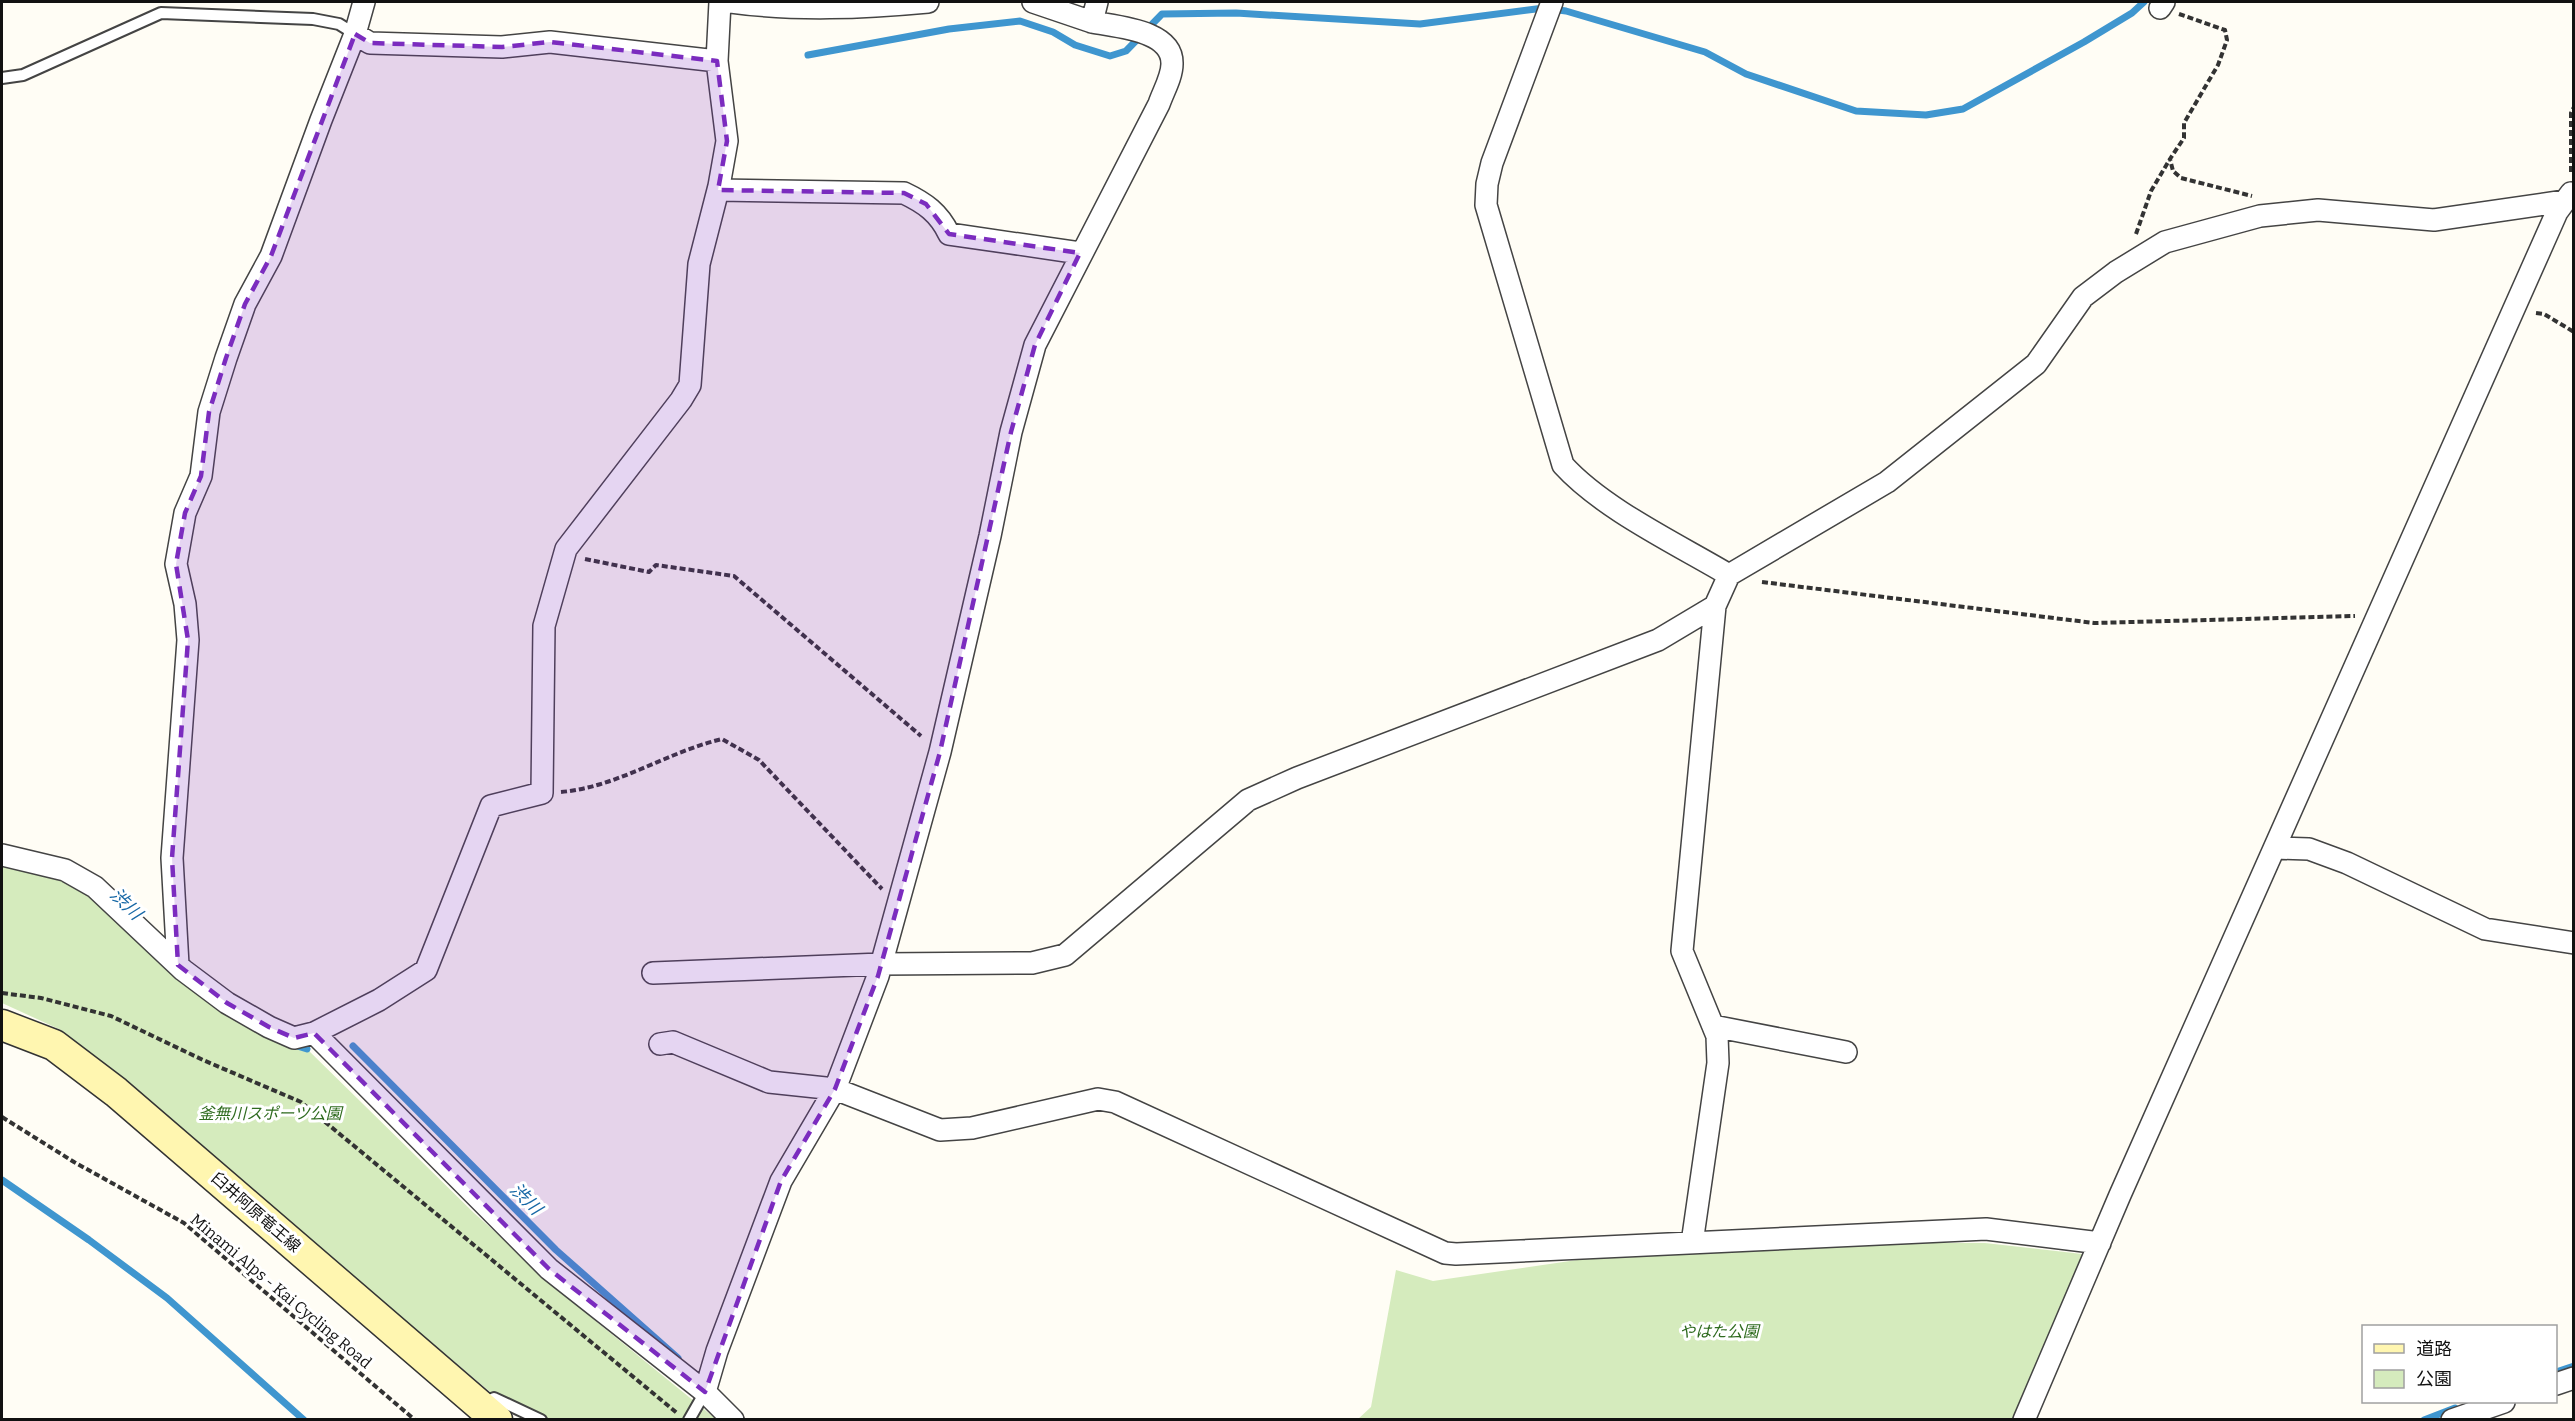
<svg xmlns="http://www.w3.org/2000/svg" width="2575" height="1421" font-family="Bitter,'Noto Sans JP',serif">
	<style>
		.green { fill: #d5ebbd }
		.lines { fill: none; stroke-linecap: round; stroke-linejoin: round }
		.stream { stroke: #3f96cf; stroke-width: 7 }
		.service-casing { stroke: #444; stroke-width: 14 }
		.minor-casing { stroke: #444; stroke-width: 24 }
		.secondary-casing { stroke: #333; stroke-width: 33 }
		.path { stroke: #333; stroke-width: 4; stroke-dasharray: 6 3; stroke-linecap: butt }
		.service { stroke: #fff; stroke-width: 10 }
		.minor { stroke: #fff; stroke-width: 21 }
		.secondary { stroke: #fff6b0; stroke-width: 30 }
		.marked { fill: #7b2cbf; fill-opacity: 0.2; stroke: #7b2cbf; stroke-width: 4.5; stroke-dasharray: 12 8; stroke-linejoin: round }
		.labels { text-anchor: middle; dominant-baseline: central; stroke-width: 6; stroke-linejoin: round; paint-order: stroke }
		.park-label { font-size: 16px; font-style: italic; fill: #2f6b1f; stroke: #fff }
		.street-label { font-size: 16px; fill: #111; stroke: #fff }
		.water-label { font-size: 18px; font-style: italic; fill: #1768a6; stroke: #fff }
	</style>
	<rect width="100%" height="100%" fill="#fffdf5"/>
	<path class="green" d="M2 864 61 877 90 891 285 1042 307 1049 474 1213 598 1323 716 1419H522L61 1030 2 1003Z
		M2087 1242 2018 1419 1357 1420 1371 1407 1396 1270 1433 1281 1693 1243H1985L2082 1254Z"/>
	<g class="lines">
		<path class="stream" d="M808 55 949 29 1020 21 1053 32 1075 45 1110 56 1126 51 1162 14 1236 13 1420 24 1544 8 1566 11 1705 52 1746 74 1856 111 1926 115 1963 109 2084 42 2132 13 2144 2
			M294 1045 307 1049
			M353 1046 556 1250 678 1358
			M2 1180 89 1240 167 1298 304 1420
			M2556 1372 2574 1366
			M2424 1420 2455 1408"/>
		<defs>
			<path id="service" d="M2 78 23 75 161 13 313 19 339 24 355 34
				M481 1404 494 1398 541 1420
				M689 1420 705 1392"/>
			<path id="minor" d="M731 2C796 11 863 8 928 2
				M1033 2 1092 22 1097 2
				M1552 2 1492 163 1487 184 1486 205 1563 465C1603 509 1677 544 1729 575
				M2160 8 2164 2
				M355 34 370 43 502 47 550 42 717 61
				M718 190 904 193C925 203 939 213 949 234L1080 253
				M2275 848 2309 849 2347 863 2485 929 2574 943
				M2 855 65 870 95 887 183 970 227 1003 269 1027 294 1038 314 1033 379 1000 426 970 491 806 542 793 544 626 566 549 681 400 690 385 699 264 719 186 727 141 717 61 720 2
				M178 965 172 858 188 640 185 604 176 564 185 513 201 476 209 412 226 358 245 304 271 256 321 120 355 34 364 2
				M653 973 881 964 1032 963 1065 955 1248 800 1297 778 1658 640 1715 606
				M1713 1026 1846 1052
				M314 1033 549 1269 705 1392 733 1420
				M660 1044 673 1042 769 1082 835 1089 940 1130 972 1128 1098 1099 1115 1102 1445 1253 1456 1254 1986 1229 2100 1243
				M1692 1243 1718 1063 1717 1036 1682 951 1715 606 1729 575 1887 482 2036 364 2083 297 2116 272 2165 242 2260 216 2318 210 2434 220 2565 201
				M2556 1384 2574 1378
				M705 1392 717 1351 781 1181 835 1089 878 976 940 752 990 536 1011 432 1035 345 1159 104C1163 92 1172 77 1172 64 1173 30 1117 27 1092 22
				M2024 1420 2120 1195 2557 212 2571 193
				M2452 1420 2504 1402"/>
			<path id="secondary" d="M2 1025 54 1045 116 1092 497 1420"/>
		</defs>
		<use href="#service" class="service-casing"/>
		<use href="#minor" class="minor-casing"/>
		<use href="#secondary" class="secondary-casing"/>
		<path class="path" d="M2179 14 2225 30 2227 40 2218 65 2184 123V138L2170 159 2173 171 2181 178 2252 196
			M2571 172V113L2574 107
			M2136 234 2151 191 2170 159
			M2536 313 2544 314 2574 332
			M585 559 649 572 656 565 734 576 921 736
			M1762 582 2094 623 2355 616
			M561 792C618 787 667 752 722 739L759 760 882 889
			M2 993 41 998 111 1016 203 1060 301 1102 677 1413
			M2 1117 74 1162 184 1223 415 1420"/>
		<use href="#service" class="service"/>
		<use href="#minor" class="minor"/>
		<use href="#secondary" class="secondary"/>
	</g>
	<path class="marked" d="M355 34 370 43 502 47 550 42 717 61 727 141 718 190 904 193 926 204 949 234 1080 253 1035 345 1011 432 940 752 878 976 835 1089 781 1181 705 1392 549 1269 314 1033 294 1038 269 1027 227 1003 178 965 172 858 188 640 176 564 185 513 201 476 209 412 226 358 245 304 271 256Z"/>
	<g class="labels">
		<g class="park-label">
			<text x="270" y="1113">釜無川スポーツ公園</text>
			<text x="1719" y="1331">やはた公園</text>
		</g>
		<g class="street-label">
			<text transform="translate(256 1212) rotate(41)">臼井阿原竜王線</text>
			<text transform="translate(281 1291) rotate(40)">Minami Alps - Kai Cycling Road</text>
		</g>
		<g class="water-label">
			<text transform="translate(126 904) rotate(44)">渋川</text>
			<text transform="translate(526 1199) rotate(45)">渋川</text>
		</g>
	</g>
	<rect width="2575" height="1421" fill="none" stroke="#111111" stroke-width="6"/>
	<rect x="2362" y="1325" width="195" height="78" fill="#ffffff" stroke="#a0a0a0" stroke-width="1.5"/>
	<rect x="2374" y="1344" width="30" height="9" fill="#fff6b0" stroke="#a0a0a0" stroke-width="1.5"/>
	<text x="2416" y="1355" font-size="18" fill="#111111">道路</text>
	<rect x="2374" y="1370" width="30" height="18" fill="#d5ebbd" stroke="#a0a0a0" stroke-width="1.5"/>
	<text x="2416" y="1385" font-size="18" fill="#111111">公園</text>
</svg>
